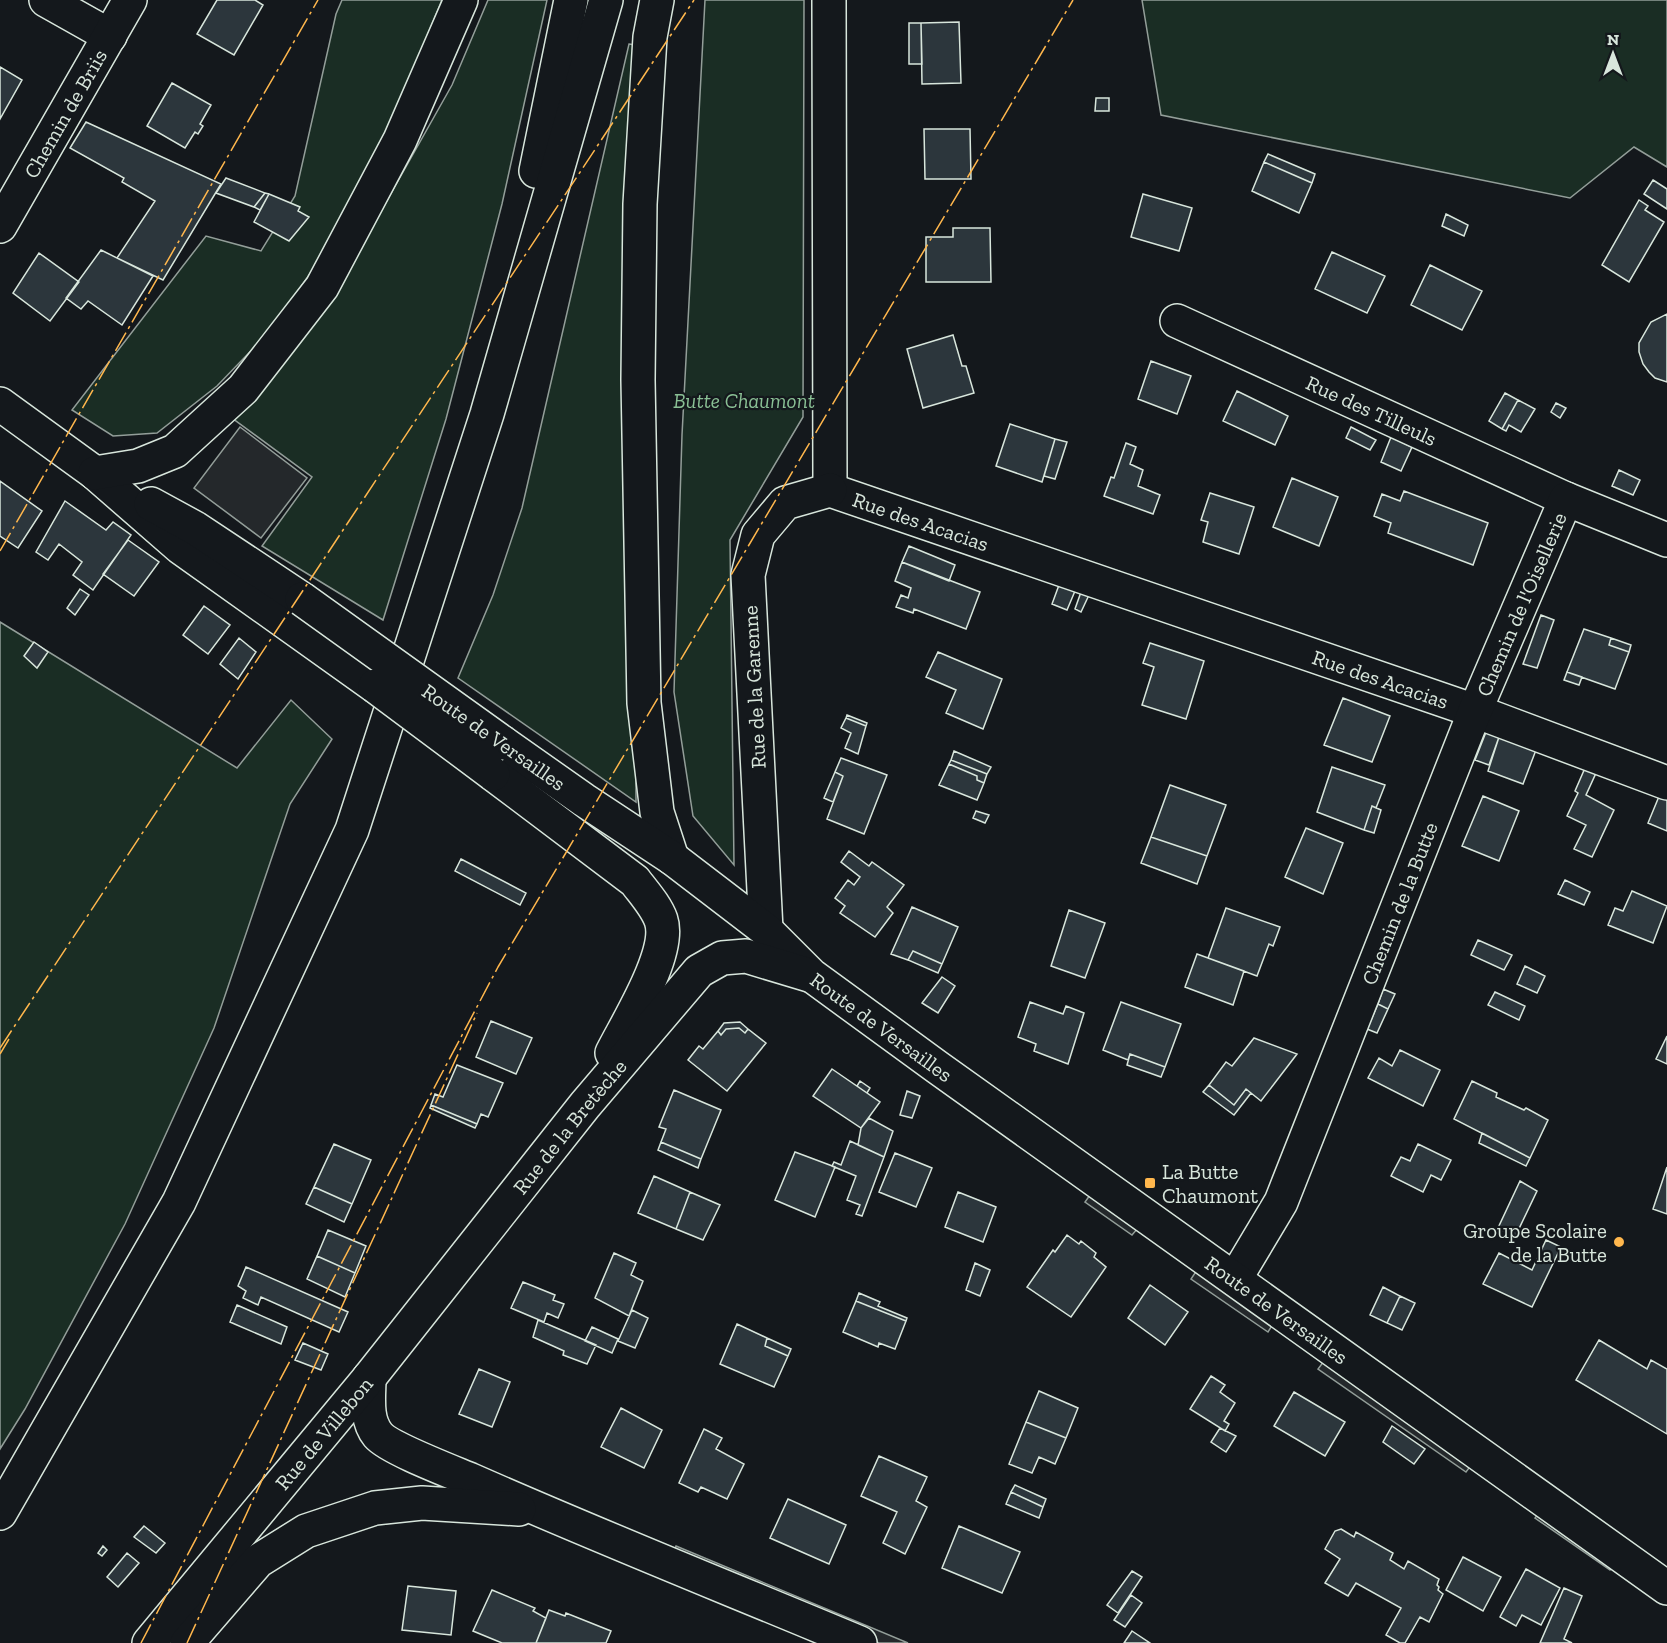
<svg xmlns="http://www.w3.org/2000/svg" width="1667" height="1643" font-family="'Zilla Slab',serif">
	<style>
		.green { fill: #1a2d24; stroke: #939e99; stroke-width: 1.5 }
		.parking { fill: #24282b; stroke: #939e99; stroke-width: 1.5 }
		.building { fill: #2c363c; stroke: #d8e6dc; stroke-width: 1.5 }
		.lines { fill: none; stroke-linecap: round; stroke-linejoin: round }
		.minor-casing { stroke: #d8e6dc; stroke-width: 36 }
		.major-casing { stroke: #d8e6dc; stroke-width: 36 }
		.minor { stroke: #14181c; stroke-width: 33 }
		.major { stroke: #14181c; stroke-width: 33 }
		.major-bridge-casing { stroke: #d8e6dc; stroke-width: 36; stroke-linecap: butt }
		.major-bridge { stroke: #14181c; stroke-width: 33 }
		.power { stroke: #ffb74d; stroke-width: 1.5; stroke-dasharray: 21 4.5 3 4.5; stroke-linecap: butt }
		.poi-dot { fill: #ffb74d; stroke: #14181c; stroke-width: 2 }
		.labels { text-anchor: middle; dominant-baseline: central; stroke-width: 4.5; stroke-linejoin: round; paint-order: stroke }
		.street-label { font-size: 21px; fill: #d8e6dc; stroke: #14181c }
		.park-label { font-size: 21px; font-style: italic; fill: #8ac095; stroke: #14181c }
		.poi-label { font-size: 21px; fill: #d8e6dc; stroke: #14181c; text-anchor: start }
	</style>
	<rect width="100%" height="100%" fill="#14181c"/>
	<path class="green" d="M342 0H442L391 123 321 258 270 331 217 386 157 433 113 436 72 410 206 236 261 251 295 196 336 14Z
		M488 0H547L502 204 446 419 383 620 262 546 312 477 232 418 354 259 452 85Z
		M705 0H804L803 417 730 540 734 865 693 816 674 692 682 435Z
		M1142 0H1667V167L1634 147 1570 198 1161 115Z
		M629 44 635 45 636 802 458 678 493 595 522 508Z
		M0 622 237 768 291 700 332 739 290 804 214 1028 125 1224 25 1409 0 1449Z"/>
	<path class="parking" d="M240 427 307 478 261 538 194 488Z
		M1090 1195 1138 1228 1132 1235 1085 1202Z
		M1197 1270 1273 1324 1268 1332 1191 1279Z
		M1324 1361 1472 1464 1466 1472 1318 1369Z
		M1541 1510 1616 1563 1610 1570 1535 1518Z
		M676 1546 908 1643H879L672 1556Z"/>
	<path class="building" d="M217 0H255L263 5 234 55 197 34Z
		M959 22 961 83 922 84 921 23Z
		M909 23H921L922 64H909Z
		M0 67 22 80 0 119Z
		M172 83 211 105 200 124 203 126 198 134 195 132 185 148 147 126Z
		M1096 98H1109V111H1095Z
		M86 122 221 184 163 280 117 258 155 201 122 182 124 178 70 148Z
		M924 129H970L971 179H925Z
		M1268 154 1315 174 1312 183 1264 162Z
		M1264 162 1312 183 1299 213 1252 191Z
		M226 178 265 193 254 207 216 193Z
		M1653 180 1667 189V209L1644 194Z
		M265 193 269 194 260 210 254 207Z
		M269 194 300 207 298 211 309 217 289 241 254 222Z
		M1143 194 1192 208 1179 251 1131 237Z
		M1639 200 1648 206 1645 210 1664 222 1629 282 1602 265Z
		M1446 214 1468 225 1464 236 1442 226Z
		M953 228H990L991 282H926V237H953Z
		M101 250 153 276 122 325 88 301 81 309 66 298Z
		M1332 252 1385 276 1367 313 1315 289Z
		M39 253 79 282 50 321 13 293Z
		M1430 265 1482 291 1462 330 1411 305Z
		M1667 314V382L1655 378 1649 372 1643 364 1639 352V343L1651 322Z
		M953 335 962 366H966L974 393 923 408 907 349Z
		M1151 361 1191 376 1177 414 1138 399Z
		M1237 391 1288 416 1275 445 1223 421Z
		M1505 393 1518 400 1502 429 1489 421Z
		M1518 400 1535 409 1521 432 1509 425 1506 431 1502 429Z
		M1556 403 1566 408 1560 418 1551 412Z
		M1010 424 1055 439 1042 482 996 466Z
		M1351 427 1376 440 1370 450 1346 438Z
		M1391 437 1412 447 1401 471 1381 462Z
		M1055 439 1067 442 1055 479 1044 476Z
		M1126 443 1136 447 1130 464 1143 470 1138 486 1160 495 1153 514 1104 496 1111 477 1114 478Z
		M1619 470 1640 480 1633 495 1612 486Z
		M1292 478 1338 497 1319 546 1273 527Z
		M0 481 42 511 18 548 0 536Z
		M1404 491 1488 523 1473 565 1388 533 1391 523 1374 516 1382 494 1400 501Z
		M1210 493 1254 507 1239 554 1203 542 1208 522 1201 520Z
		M65 501 106 530 113 522 131 535 93 590 73 575 82 562 59 544 48 560 36 552Z
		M128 540 159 562 134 596 103 574Z
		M909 546 955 565 949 581 902 562Z
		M902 562 980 592 966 629 914 609 913 613 896 607 901 595 908 598 911 588 895 581Z
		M1059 585 1075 591 1067 610 1052 604Z
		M80 589 89 595 75 615 67 608Z
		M1081 592 1089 595 1081 612 1075 609Z
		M204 606 230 625 208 654 183 635Z
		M1541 615 1554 620 1537 668 1523 664Z
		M1584 629 1611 638 1609 645 1629 652 1615 689 1567 672Z
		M239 638 256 652 238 679 220 664Z
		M1611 638 1631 645 1629 652 1609 645Z
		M34 642 48 652 37 668 24 656Z
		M1150 643 1204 661 1186 719 1142 705 1154 667 1143 663Z
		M938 652 1002 679 983 729 946 713 956 690 926 677Z
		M1567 672 1582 677 1579 685 1564 680Z
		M1343 698 1390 716 1372 762 1324 745Z
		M847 715 867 723 866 726 846 718Z
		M846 718 866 726 858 754 845 748 851 733 841 728Z
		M1486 732 1499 737 1489 765 1475 760Z
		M1499 737 1536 750 1523 784 1488 771Z
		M954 751 991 767 987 774 951 760Z
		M841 758 887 775 864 834 827 819 843 776 835 772Z
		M951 760 987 774 984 783 977 780V776L949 764Z
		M949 764 977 776V780L984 783 977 800 939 785Z
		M1332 767 1385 785 1376 808 1372 806 1364 830 1317 812Z
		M1585 768 1596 773 1586 795 1614 810 1592 857 1574 849 1586 825 1567 816 1578 793 1575 791Z
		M835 772 843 776 833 802 824 798Z
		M1170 785 1226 805 1207 856 1151 837Z
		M1660 794 1667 797V831L1648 823Z
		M1483 796 1519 811 1499 861 1462 846Z
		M1372 806 1381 810 1374 833 1364 830Z
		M976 811 989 815 985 823 973 818Z
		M1306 828 1343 843 1323 894 1285 877Z
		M1151 837 1207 856 1197 884 1141 863Z
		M849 851 869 866 872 862 904 885 887 907 893 913 875 937 840 913 845 906 835 898 848 880 854 885 860 877 841 862Z
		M461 859 526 893 520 905 455 871Z
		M1565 880 1590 892 1584 905 1558 894Z
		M1632 891 1667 906 1653 943 1608 925 1615 908 1623 911Z
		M912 907 958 927 942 964 913 951 908 960 891 954Z
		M1226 908 1280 927 1273 946 1269 944 1257 976 1208 958Z
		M1069 910 1105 923 1085 978 1051 966Z
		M1478 940 1512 955 1504 970 1471 955Z
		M913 951 942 964 938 973 908 960Z
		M1197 954 1244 971 1233 1005 1185 987Z
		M1525 966 1545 976 1537 993 1517 984Z
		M942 977 955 986 938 1013 922 1003Z
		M1383 989 1395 994 1388 1009 1378 1004Z
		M1495 992 1525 1006 1519 1020 1488 1005Z
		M1030 1002 1063 1014 1066 1006 1084 1013 1068 1064 1034 1051 1036 1044 1018 1037Z
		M1121 1002 1181 1024 1165 1067 1130 1054 1128 1060 1103 1050Z
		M1378 1004 1388 1009 1377 1033 1367 1029Z
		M491 1021 532 1038 516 1074 476 1057Z
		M740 1022 748 1029 745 1033 739 1028 726 1029 721 1035 718 1031 724 1023Z
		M739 1028 745 1033 748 1029 766 1043 727 1091 688 1060 699 1046 703 1049 718 1031 721 1035 726 1029Z
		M1667 1036V1064L1656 1059Z
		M1254 1038 1297 1054 1261 1101 1246 1089 1234 1105 1209 1085 1226 1062 1232 1066Z
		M1400 1050 1440 1070 1423 1106 1368 1078 1379 1058 1392 1066Z
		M1130 1054 1165 1067 1161 1077 1127 1065Z
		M457 1065 503 1083 488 1117 481 1114 477 1124 431 1105 435 1094 443 1097Z
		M832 1069 880 1102 861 1128 813 1096Z
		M860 1081 870 1088 867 1093 857 1086Z
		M1472 1081 1497 1093 1496 1097 1524 1110 1526 1108 1548 1120 1530 1158 1454 1119Z
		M1209 1085 1234 1105 1246 1089 1251 1093 1234 1115 1203 1092Z
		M674 1090 721 1110 701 1159 661 1142 666 1129 659 1127Z
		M907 1091 920 1096 912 1118 900 1115Z
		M431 1105 477 1124 475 1128 430 1108Z
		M869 1118 893 1131 884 1157 858 1145 861 1128Z
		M1482 1133 1530 1158 1526 1166 1479 1143Z
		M850 1141 884 1157 862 1216 856 1214 860 1205 847 1200 856 1176 832 1166 834 1162 841 1165Z
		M661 1142 701 1159 698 1168 658 1150Z
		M334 1144 371 1160 352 1204 314 1187Z
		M1418 1144 1451 1160 1441 1180 1431 1175 1423 1192 1391 1176 1401 1157 1410 1161Z
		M795 1152 835 1167 815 1217 775 1200Z
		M895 1153 932 1168 916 1207 879 1192Z
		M1667 1167V1214L1653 1209Z
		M654 1176 690 1192 676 1229 638 1213Z
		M1520 1181 1537 1191 1515 1237 1498 1228Z
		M314 1187 352 1204 344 1222 306 1204Z
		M690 1192 720 1205 703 1240 676 1229Z
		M958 1192 996 1207 983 1242 945 1227Z
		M328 1230 366 1246 355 1273 317 1256Z
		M1067 1235 1079 1244 1081 1241 1096 1253 1094 1257 1106 1267 1071 1317 1027 1287 1053 1250 1055 1252Z
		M1546 1240 1561 1247 1532 1307 1483 1284 1499 1253 1532 1270Z
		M614 1253 636 1263 631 1275 643 1281 629 1316 595 1298Z
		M317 1256 355 1273 345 1297 307 1279Z
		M975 1263 990 1270 980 1296 966 1290Z
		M246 1267 348 1312 339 1332 261 1297 258 1305 243 1298 246 1291 238 1286Z
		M523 1282 555 1295 553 1300 564 1304 558 1318 547 1313 544 1322 511 1308Z
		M1150 1285 1188 1312 1165 1345 1128 1318Z
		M1383 1287 1400 1296 1387 1323 1370 1315Z
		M859 1293 880 1302 878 1306 907 1318 906 1321 856 1301Z
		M1400 1296 1415 1303 1402 1330 1387 1323Z
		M856 1301 906 1321 895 1349 879 1343 878 1347 843 1332Z
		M237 1305 287 1327 281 1344 230 1322Z
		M632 1310 648 1318 635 1348 618 1341Z
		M538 1320 596 1345 587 1364 563 1355 564 1351 533 1337Z
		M737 1324 767 1338 765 1346 788 1356 774 1387 720 1364Z
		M592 1327 618 1339 612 1353 585 1341Z
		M767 1338 791 1349 788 1356 765 1346Z
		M1599 1340 1647 1369 1651 1360 1667 1369V1434L1576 1380Z
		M303 1343 328 1354 321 1370 295 1360Z
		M479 1369 510 1382 492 1427 459 1414Z
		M1211 1376 1225 1385 1220 1392 1235 1403 1224 1421 1229 1424 1225 1431 1190 1409Z
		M1039 1391 1078 1408 1066 1438 1026 1422Z
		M1294 1392 1345 1422 1325 1456 1274 1426Z
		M621 1408 662 1430 644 1468 601 1447Z
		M1026 1422 1066 1438 1055 1464 1039 1457 1032 1473 1009 1464Z
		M1392 1426 1425 1449 1414 1464 1383 1442Z
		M1220 1428 1236 1436 1226 1452 1211 1442Z
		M704 1429 722 1438 716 1449 744 1464 727 1499 701 1487 698 1492 679 1483Z
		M879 1456 927 1477 916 1501 927 1507 905 1554 883 1543 897 1512 861 1496Z
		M1015 1485 1046 1499 1043 1507 1011 1492Z
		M1011 1492 1043 1507 1039 1518 1006 1504Z
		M788 1499 846 1525 829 1564 770 1538Z
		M144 1526 165 1543 156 1553 134 1537Z
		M959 1526 1020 1552 1002 1593 942 1568Z
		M1341 1529 1354 1537 1356 1532 1393 1553 1390 1560 1404 1569 1408 1561 1439 1579 1437 1585 1439 1587 1438 1590 1443 1594 1429 1622 1420 1617 1405 1643H1400L1386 1635 1401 1608 1356 1583 1348 1596 1325 1583 1340 1559 1325 1549 1335 1531Z
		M103 1546 107 1550 102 1556 98 1553Z
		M127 1553 139 1563 118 1587 107 1577Z
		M1463 1557 1501 1577 1483 1611 1446 1590Z
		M1526 1569 1560 1588 1541 1625 1522 1615 1516 1626 1500 1617Z
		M1132 1571 1142 1577 1118 1613 1107 1605Z
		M408 1586 456 1591 451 1635 402 1630Z
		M1564 1588 1582 1596 1564 1639 1572 1643H1540Z
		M492 1590 535 1608 533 1611 546 1618 536 1643H502L473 1631Z
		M1131 1595 1142 1603 1125 1627 1114 1620Z
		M549 1610 565 1616 566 1613 611 1631 606 1643H536Z
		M1132 1631 1150 1643H1124Z"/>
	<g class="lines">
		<defs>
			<g id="minor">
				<path d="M46 0 110 36"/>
				<path d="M829 0 830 490"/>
				<path id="s1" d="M0 226 130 0"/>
				<path id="s2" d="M1177 321 1566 499"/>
				<path id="s3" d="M830 490 1475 711 1667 783"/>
				<path d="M766 930 748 575 758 535 785 503 830 490"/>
				<path id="s4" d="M1235 1279 1281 1202 1475 711 1566 499 1667 540"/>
			</g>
			<g id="major">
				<path d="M657 0 650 37 640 204 638 380 644 703 657 812 672 858"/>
				<path d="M536 171 571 0"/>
				<path d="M0 404 95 473 180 547 375 686"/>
				<path d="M95 473 138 466 175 451 243 389 322 287 400 140 461 0"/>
				<path d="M151 504 195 528 302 599"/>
				<path id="s5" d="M503 743 584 800 672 858 766 930 811 975 937 1067 1667 1588"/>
				<path d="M493 774 635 881C644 893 656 906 661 920 672 952 627 1023 612 1053"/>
				<path d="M369 1378C369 1396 365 1419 378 1435 389 1448 452 1472 471 1480 600 1537 731 1589 860 1643"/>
				<path d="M0 1513 179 1202 352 830 487 414 606 0"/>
				<path id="s6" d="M149 1643 369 1378 585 1105 699 971 722 958 746 956 809 975"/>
				<path d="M187 1643 258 1561 306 1531 375 1508 422 1503 519 1509"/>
			</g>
		</defs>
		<use href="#minor" class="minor-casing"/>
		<use href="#major" class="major-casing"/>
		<use href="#minor" class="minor"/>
		<use href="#major" class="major"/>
		<defs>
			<path id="major-bridge" d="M302 599 503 743
				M375 686 493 774"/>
		</defs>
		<use href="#major-bridge" class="major-bridge-casing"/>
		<use href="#major-bridge" class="major-bridge"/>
		<path class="power" d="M0 551 318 0
			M0 1048 694 0
			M0 1054 9 1039
			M141 1643 498 967 1073 0
			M187 1643 477 1013"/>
	</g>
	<g class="poi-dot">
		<rect x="1144" y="1177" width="12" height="12" rx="3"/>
		<circle cx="1619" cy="1242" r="6"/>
	</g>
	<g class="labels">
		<g class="street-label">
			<text stroke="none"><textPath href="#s1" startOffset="130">Chemin de Briis</textPath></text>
			<text stroke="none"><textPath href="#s2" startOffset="214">Rue des Tilleuls</textPath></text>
			<text stroke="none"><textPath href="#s3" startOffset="96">Rue des Acacias</textPath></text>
			<text stroke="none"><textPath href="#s4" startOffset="734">Chemin de l'Oisellerie</textPath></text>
			<text stroke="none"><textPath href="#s3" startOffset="582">Rue des Acacias</textPath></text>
			<text transform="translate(754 687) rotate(-93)">Rue de la Garenne</text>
			<text transform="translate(494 737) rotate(35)">Route de Versailles</text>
			<text stroke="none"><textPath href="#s4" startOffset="411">Chemin de la Butte</textPath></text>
			<text stroke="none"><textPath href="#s5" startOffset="474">Route de Versailles</textPath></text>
			<text stroke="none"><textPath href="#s6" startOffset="666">Rue de la Bretèche</textPath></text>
			<text stroke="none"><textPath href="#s5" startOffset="960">Route de Versailles</textPath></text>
			<text stroke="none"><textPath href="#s6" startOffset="273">Rue de Villebon</textPath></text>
		</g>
		<g class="park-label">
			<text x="744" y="400">Butte Chaumont</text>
		</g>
		<g class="poi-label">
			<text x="1162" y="1171">La Butte<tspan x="1162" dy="24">Chaumont</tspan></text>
			<text x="1607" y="1230" text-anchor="end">Groupe Scolaire<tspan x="1607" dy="24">de la Butte</tspan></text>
		</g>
	</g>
	<g transform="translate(1613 54)" stroke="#14181c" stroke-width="4.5" paint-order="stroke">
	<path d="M0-4.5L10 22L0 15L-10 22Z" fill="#d8e6dc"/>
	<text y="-9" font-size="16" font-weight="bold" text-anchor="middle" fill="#d8e6dc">N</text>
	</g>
</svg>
